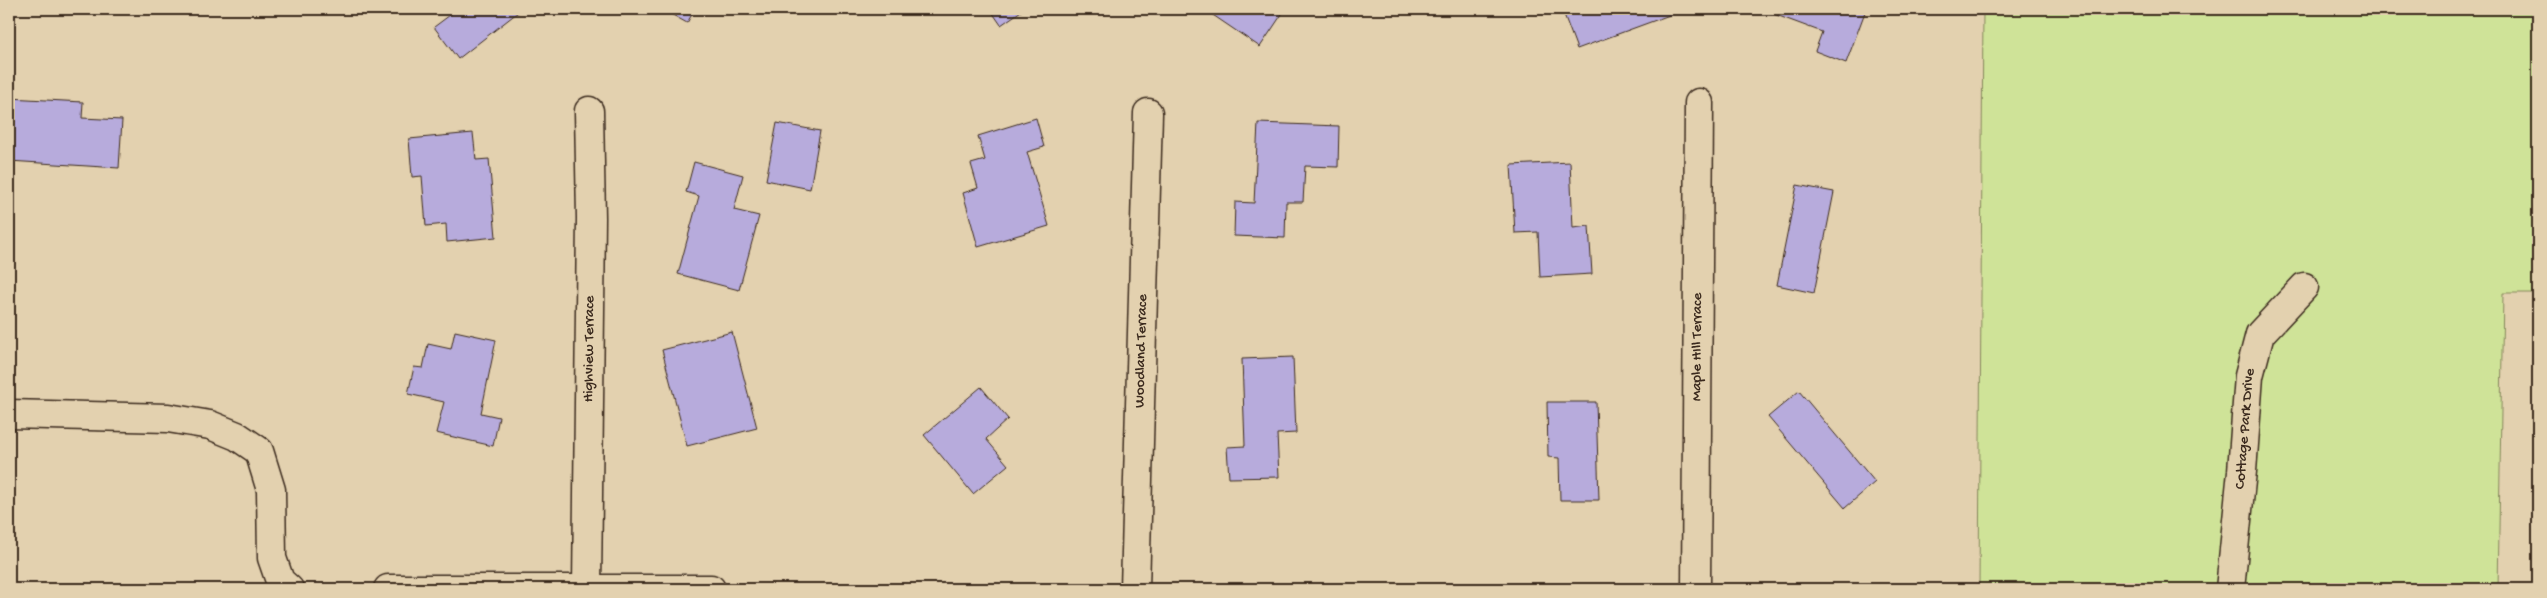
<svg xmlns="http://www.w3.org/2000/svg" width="2547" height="598" font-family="'Gochi Hand',sans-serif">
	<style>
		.green { fill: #cfe398; stroke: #85865b }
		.building { fill: #b7abdc; stroke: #3b2a1e }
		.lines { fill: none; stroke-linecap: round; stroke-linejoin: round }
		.minor-casing { stroke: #3b2a1e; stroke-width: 31 }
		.minor { stroke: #e3d1af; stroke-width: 28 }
		.labels { text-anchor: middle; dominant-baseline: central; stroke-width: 4; stroke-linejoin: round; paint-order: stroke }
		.street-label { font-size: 15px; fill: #3b2a1e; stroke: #e3d1af }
	</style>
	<rect width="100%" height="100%" fill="#e3d1af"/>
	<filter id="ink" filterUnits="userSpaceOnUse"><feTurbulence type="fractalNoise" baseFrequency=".02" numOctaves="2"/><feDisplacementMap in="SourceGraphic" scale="10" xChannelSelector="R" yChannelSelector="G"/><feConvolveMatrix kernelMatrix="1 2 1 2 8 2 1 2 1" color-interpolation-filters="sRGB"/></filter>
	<g filter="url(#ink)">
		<path class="green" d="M1983 9H2538V293H2503L2498 589H1979Z"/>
		<path class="building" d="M458 9H522L458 59 434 27Z
			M662 9H695L687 23Z
			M990 9H1024L1001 25Z
			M1204 9H1281L1284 11 1260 47Z
			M1562 9H1673L1675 13 1577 49Z
			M1760 9H1857L1865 12 1846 63 1815 51 1822 32Z
			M9 98 83 102 82 118 122 120 119 168 9 161Z
			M1036 118 1044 147 1027 152 1049 226 978 247 963 193 978 188 971 164 985 160 978 136Z
			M777 123 820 131 810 189 766 180Z
			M1258 123 1339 126 1338 167 1305 166 1303 202H1286L1285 238 1234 236 1235 202 1254 203Z
			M473 133 476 160 489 159 496 237 447 242 446 224 426 226 422 176 412 177 409 139Z
			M694 162 743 175 734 210 759 216 739 290 678 274 699 196 686 192Z
			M1570 162 1573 228 1589 226 1592 274 1540 277 1538 232 1515 233 1511 165Z
			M1797 185 1834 192 1814 293 1777 285Z
			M455 331 496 340 481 413 499 417 493 446 436 433 444 402 408 394 414 367 423 368 428 344 451 349Z
			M732 332 757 428 687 446 662 350Z
			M1293 357 1296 433 1277 434 1279 477 1229 478 1227 447 1245 446 1242 359Z
			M981 387 1008 419 986 439 1008 465 973 494 924 435Z
			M1799 391 1875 482 1845 508 1768 417Z
			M1547 402H1596L1599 500H1560L1559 458 1548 457Z"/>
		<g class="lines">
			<defs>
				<g id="minor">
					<path d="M9 414 168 418 210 425 237 436 259 451 271 490 272 558 280 581 289 589"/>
					<path id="s1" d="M587 588 591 218 589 111"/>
					<path d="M388 589H711"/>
					<path id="s2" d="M1135 589 1148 113"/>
					<path id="s3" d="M1696 589 1699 103"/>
					<path id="s4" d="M2230 589 2242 471 2249 376 2260 334 2304 287"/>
				</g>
			</defs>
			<use href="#minor" class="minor-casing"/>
			<use href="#minor" class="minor"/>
		</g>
	</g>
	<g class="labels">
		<g class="street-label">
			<text stroke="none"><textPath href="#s3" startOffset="242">Maple HIll Terrace</textPath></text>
			<text stroke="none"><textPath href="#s1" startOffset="239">Highview Terrace</textPath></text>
			<text stroke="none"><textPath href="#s2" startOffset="238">Woodland Terrace</textPath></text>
			<text stroke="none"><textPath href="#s4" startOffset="161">Cottage Park Drive</textPath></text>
		</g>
	</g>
	<rect width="2547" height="598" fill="none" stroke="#e3d1af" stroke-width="30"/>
	<rect x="15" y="15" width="2517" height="568" fill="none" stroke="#3b2a1e" stroke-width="2" filter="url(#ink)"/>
</svg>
